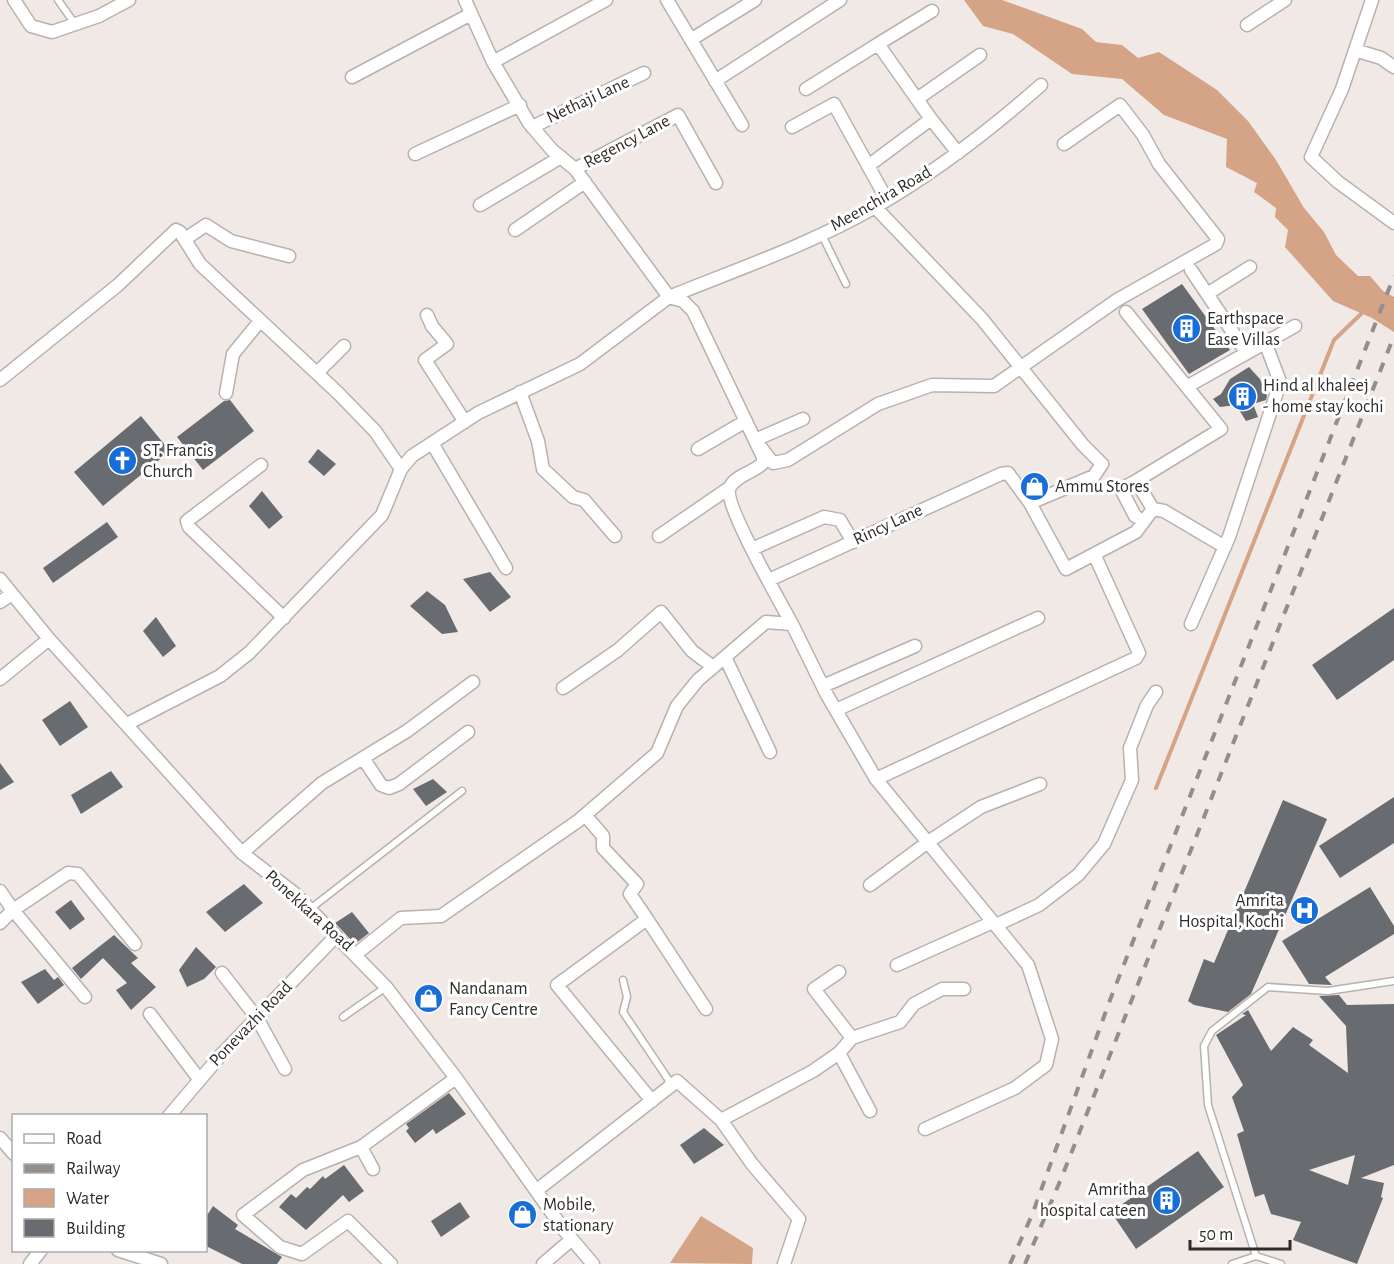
<svg xmlns="http://www.w3.org/2000/svg" width="1394" height="1264" font-family="'Alegreya Sans',sans-serif">
	<style>
		.water { fill: #d5a386 }
		.lines { fill: none; stroke-linecap: round; stroke-linejoin: round }
		.stream { stroke: #d5a386; stroke-width: 4 }
		.building { fill: #686c71; fill-rule: evenodd }
		.lane-casing { stroke: #b8b1ad; stroke-width: 9 }
		.street-casing { stroke: #b8b1ad; stroke-width: 15 }
		.lane { stroke: #fff; stroke-width: 6 }
		.street { stroke: #fff; stroke-width: 12 }
		.rail { stroke: #948e8b; stroke-width: 4; stroke-dasharray: 10 10; stroke-linecap: butt }
		.labels { text-anchor: middle; dominant-baseline: central; stroke-width: 6; stroke-linejoin: round; paint-order: stroke }
		.street-label { font-size: 18px; fill: #2f2d2b; stroke: #fff }
		.poi-label { font-size: 18px; fill: #2f2d2b; stroke: #fff; text-anchor: start }
	</style>
	<rect width="100%" height="100%" fill="#f1e9e5"/>
	<path class="water" d="M964 0H1002L1082 29 1096 42 1122 45 1138 58 1159 52 1217 90 1248 121 1276 160 1304 208 1324 232 1336 255 1358 276H1370L1383 291 1394 297V332L1372 318 1333 301 1285 247 1288 230 1275 217 1276 208 1254 192 1257 183 1226 167 1227 139 1164 115 1122 79 1072 74 1013 34 983 26Z
		M701 1216 753 1248 752 1264 670 1263Z"/>
	<g class="lines">
		<path class="stream" d="M1156 788 1334 340 1362 313"/>
	</g>
	<path class="building" d="M1182 284 1230 350 1189 374 1142 309Z
		M1249 367 1260 379 1267 396 1266 400 1253 404 1258 417 1246 421 1236 405 1220 407 1213 399 1221 394 1230 379Z
		M230 400 254 431 203 470 177 437 224 401Z
		M141 416 170 451 103 506 74 472Z
		M318 449 336 464 324 476 308 462Z
		M262 491 283 517 269 529 249 506Z
		M107 522 118 537 53 583 43 568Z
		M490 572 511 597 490 612 463 579Z
		M427 591 445 605 458 632 442 634 410 606Z
		M1394 608V660L1337 700 1312 665Z
		M156 617 176 646 163 657 143 631Z
		M70 701 88 727 60 746 42 720Z
		M0 763 14 782 0 790Z
		M111 771 123 787 81 814 71 795Z
		M433 779 447 792 426 806 413 789Z
		M1394 797V843L1340 878 1319 846Z
		M1283 800 1327 819 1251 994 1228 1012 1194 1005 1188 1001 1204 959 1214 963Z
		M244 884 263 903 225 932 206 912Z
		M1370 887 1394 926V934L1325 977 1332 985 1309 984 1282 941Z
		M71 900 85 919 70 930 55 912Z
		M352 912 369 933 355 944 335 923Z
		M114 935 138 958 131 963 156 987 131 1010 116 990 127 983 103 958 81 979 72 968Z
		M196 947 216 967 204 979 187 987 179 970Z
		M45 969 54 980 58 977 64 985 38 1004 21 982Z
		M1339 995 1347 1005 1394 1004V1165L1361 1178 1384 1183 1381 1197 1383 1198 1357 1264 1293 1240 1301 1222 1271 1214 1264 1194 1255 1197 1237 1134 1244 1131 1232 1097 1243 1085 1216 1035 1246 1015 1242 1014 1248 1010 1271 1051 1293 1027 1313 1040 1309 1045 1348 1073 1346 1026 1319 996ZM1355 1155 1348 1185 1309 1170Z
		M449 1093 466 1114 436 1134 433 1129 415 1143 406 1131 409 1128 406 1124Z
		M704 1128 724 1145 694 1164 680 1145Z
		M1198 1151 1224 1187 1136 1249 1111 1212Z
		M344 1165 364 1191 349 1202 343 1195 306 1230 279 1207 291 1194 296 1198 307 1187 310 1189 323 1176 325 1179Z
		M460 1202 470 1217 441 1237 431 1221Z
		M213 1206 238 1225 235 1229 282 1257 277 1264H242L206 1246V1217Z"/>
	<g class="lines">
		<defs>
			<path id="lane" d="M58 0 75 24
				M821 233 846 284
				M310 909 462 791
				M623 980 627 997 623 1012 668 1079 669 1088
				M343 1017 386 987
				M1256 1256 1208 1105 1204 1046 1212 1031 1268 987 1328 991 1394 981
				M1232 1264 1256 1256 1281 1264"/>
			<path id="street" d="M14 0 31 26 52 32 99 16 129 0
				M667 0 742 125
				M1372 0 1342 89 1311 157 1338 182 1394 223
				M1247 25 1285 0
				M692 39 755 0
				M1355 50 1381 58 1394 67
				M493 62 606 0
				M352 77 471 14
				M715 81 840 0
				M806 89 878 44
				M917 99 980 55
				M931 119 958 153
				M532 127 644 73
				M792 127 834 104 887 200
				M415 154 520 105
				M868 166 931 119 878 44 932 11
				M575 169 678 115 716 183
				M480 205 561 157
				M875 207 982 319 1083 445 1102 464 1094 476 1030 503
				M515 230 585 182
				M185 239 206 225 231 241 289 256
				M1191 270 1246 352
				M1207 294 1250 267
				M669 297C738 269 811 244 875 207 934 173 990 130 1041 85
				M669 297 683 301 693 311 763 457V463C753 473 736 475 730 487 722 502 782 605 792 624
				M427 315 432 326 447 344 425 360 465 422
				M317 373 344 346
				M0 380 118 285 176 230 180 232 200 264 338 393 375 431 401 469
				M1188 386 1295 326
				M520 392 538 441 543 469 573 497 584 500 615 536
				M226 393 233 354 260 321
				M803 419 755 440 773 463 788 460 878 404 932 385 994 386 1117 300 1216 244 1218 239 1159 164 1143 135 1120 105 1064 144
				M432 443 506 568
				M698 449 746 421
				M261 465 187 521 189 527 284 618
				M1136 481 1121 489 1135 516 1143 521
				M1153 509 1164 511 1225 547
				M659 536 729 488
				M752 549 824 517 840 520 853 542
				M0 579 49 639 242 853 294 893 386 987 456 1078 564 1230 593 1264
				M769 580 1001 474 1008 473 1030 503 1066 569 1136 532 1153 509 1136 481 1221 429 1126 312
				M0 602 12 594
				M1191 624 1229 537 1277 392 1279 379 1265 342
				M725 657 770 752
				M0 679 49 639
				M823 686 915 646
				M563 688 618 650 661 612 692 651 713 667
				M836 710 1038 618
				M127 724 220 676 249 653 382 515 401 469 412 456 478 413 580 364 669 297 575 169 552 150 529 123 493 62 465 0
				M363 758 381 785 389 788 399 784 468 732
				M876 779 1136 658 1139 653 1095 556
				M585 815 603 836V848L637 884 630 894 647 919
				M242 853 322 783 407 731 473 682
				M870 885 928 842 981 807 1040 784
				M0 891 13 910 0 923
				M996 925 1039 905 1078 875 1104 844 1132 780 1130 748 1147 705 1156 692
				M356 954 401 918 441 916 578 821 657 753 677 706 698 680 766 622 792 624 827 695 876 779 1028 965 1052 1039 1046 1065 1015 1088 925 1129
				M897 965 993 922
				M839 972 814 989 852 1038
				M222 973 257 1018 285 1069
				M85 997 13 910 68 873 78 874 135 944
				M150 1014 199 1079
				M839 1053 870 1111
				M652 1101 557 985 647 919 706 1009
				M169 1116 220 1056 336 936
				M721 1120 813 1071 839 1053 852 1038 900 1022 914 1004 942 989H964
				M0 1138 14 1154
				M361 1147 303 1170 243 1215 280 1247 302 1254 348 1221 391 1264
				M373 1169 361 1147 456 1078
				M537 1190 677 1081 721 1120 752 1164 799 1219 784 1264
				M118 1250 161 1264
				M30 1264 41 1250
				M543 1264 572 1239"/>
		</defs>
		<use href="#lane" class="lane-casing"/>
		<use href="#street" class="street-casing"/>
		<use href="#lane" class="lane"/>
		<use href="#street" class="street"/>
		<path class="rail" d="M1010 1264 1032 1215 1110 1000 1394 276
			M1025 1264 1061 1179 1394 336"/>
	</g>
	<defs>
		<symbol id="building-disc" viewBox="-11 -11 22 22"><circle r="9.5" fill="#176ed8" stroke="#fff"/><path d="M-4-6H4V6H1V3H-1V6H-4ZM-2.5-4.3h1.7v1.8h-1.7ZM.8-4.3h1.7v1.8H.8ZM-2.5-1h1.7V.8h-1.7ZM.8-1h1.7V.8H.8Z" fill="#fff"/></symbol>
		<symbol id="church-disc" viewBox="-11 -11 22 22"><circle r="9.5" fill="#176ed8" stroke="#fff"/><path d="M-1.2-6h2.4v3.5h3.3v2.4h-3.3V6h-2.4V-.1h-3.3v-2.4h3.3Z" fill="#fff"/></symbol>
		<symbol id="shop-disc" viewBox="-11 -11 22 22"><circle r="9.5" fill="#176ed8" stroke="#fff"/><path d="M-5-2.5h2.3a2.7 3.5 0 0 1 5.4 0H5L5.5 6h-11ZM-1.5-2.5h3a1.5 2.3 0 0 0-3 0Z" fill="#fff"/></symbol>
		<symbol id="hospital-disc" viewBox="-11 -11 22 22"><circle r="9.5" fill="#176ed8" stroke="#fff"/><path d="M-5-5h3v3.5h4V-5h3V5h-3V1.5h-4V5h-3Z" fill="#fff"/></symbol>
	</defs>
	<g fill-rule="evenodd">
		<use href="#building-disc" x="1170" y="312" width="33" height="33"/>
		<use href="#building-disc" x="1226" y="380" width="33" height="33"/>
		<use href="#church-disc" x="106" y="444" width="33" height="33"/>
		<use href="#shop-disc" x="1018" y="470" width="33" height="33"/>
		<use href="#hospital-disc" x="1288" y="894" width="33" height="33"/>
		<use href="#shop-disc" x="412" y="982" width="33" height="33"/>
		<use href="#building-disc" x="1150" y="1184" width="33" height="33"/>
		<use href="#shop-disc" x="506" y="1198" width="33" height="33"/>
	</g>
	<g class="labels">
		<g class="street-label">
			<text transform="translate(588 100) rotate(-25)">Nethaji Lane</text>
			<text transform="translate(627 142) rotate(-28)">Regency Lane</text>
			<text transform="translate(881 199) rotate(-30)">Meenchira Road</text>
			<text transform="translate(888 525) rotate(-25)">Rincy Lane</text>
			<text transform="translate(309 911) rotate(42)">Ponekkara Road</text>
			<text transform="translate(251 1024) rotate(-46)">Ponevazhi Road</text>
		</g>
		<g class="poi-label">
			<text x="1207" y="319">Earthspace<tspan x="1207" dy="21">Ease Villas</tspan></text>
			<text x="1263" y="386">Hind al khaleej<tspan x="1263" dy="21">- home stay kochi</tspan></text>
			<text x="143" y="451">ST. Francis<tspan x="143" dy="21">Church</tspan></text>
			<text x="1055" y="487">Ammu Stores</text>
			<text x="1284" y="901" text-anchor="end">Amrita<tspan x="1284" dy="21">Hospital, Kochi</tspan></text>
			<text x="449" y="989">Nandanam<tspan x="449" dy="21">Fancy Centre</tspan></text>
			<text x="1146" y="1190" text-anchor="end">Amritha<tspan x="1146" dy="21">hospital cateen</tspan></text>
			<text x="543" y="1205">Mobile,<tspan x="543" dy="21">stationary</tspan></text>
		</g>
	</g>
	<rect x="12" y="1114" width="195" height="138" fill="#ffffff" stroke="#acabaa" stroke-width="1.5"/>
	<rect x="24" y="1134" width="30" height="9" fill="#ffffff" stroke="#acabaa" stroke-width="1.5"/>
	<text x="66" y="1144" font-size="18" fill="#2f2d2b">Road</text>
	<rect x="24" y="1164" width="30" height="9" fill="#948e8b" stroke="#acabaa" stroke-width="1.5"/>
	<text x="66" y="1174" font-size="18" fill="#2f2d2b">Railway</text>
	<rect x="24" y="1189" width="30" height="18" fill="#d5a386" stroke="#acabaa" stroke-width="1.5"/>
	<text x="66" y="1204" font-size="18" fill="#2f2d2b">Water</text>
	<rect x="24" y="1219" width="30" height="18" fill="#686c71" stroke="#acabaa" stroke-width="1.5"/>
	<text x="66" y="1234" font-size="18" fill="#2f2d2b">Building</text>
	<path d="M1190 1240v9h100v-9" fill="none" stroke="#2f2d2b" stroke-width="3"/>
	<text x="1199" y="1240" font-size="18" fill="#2f2d2b" stroke="#ffffff" stroke-width="4.5" paint-order="stroke">50 m</text>
</svg>
